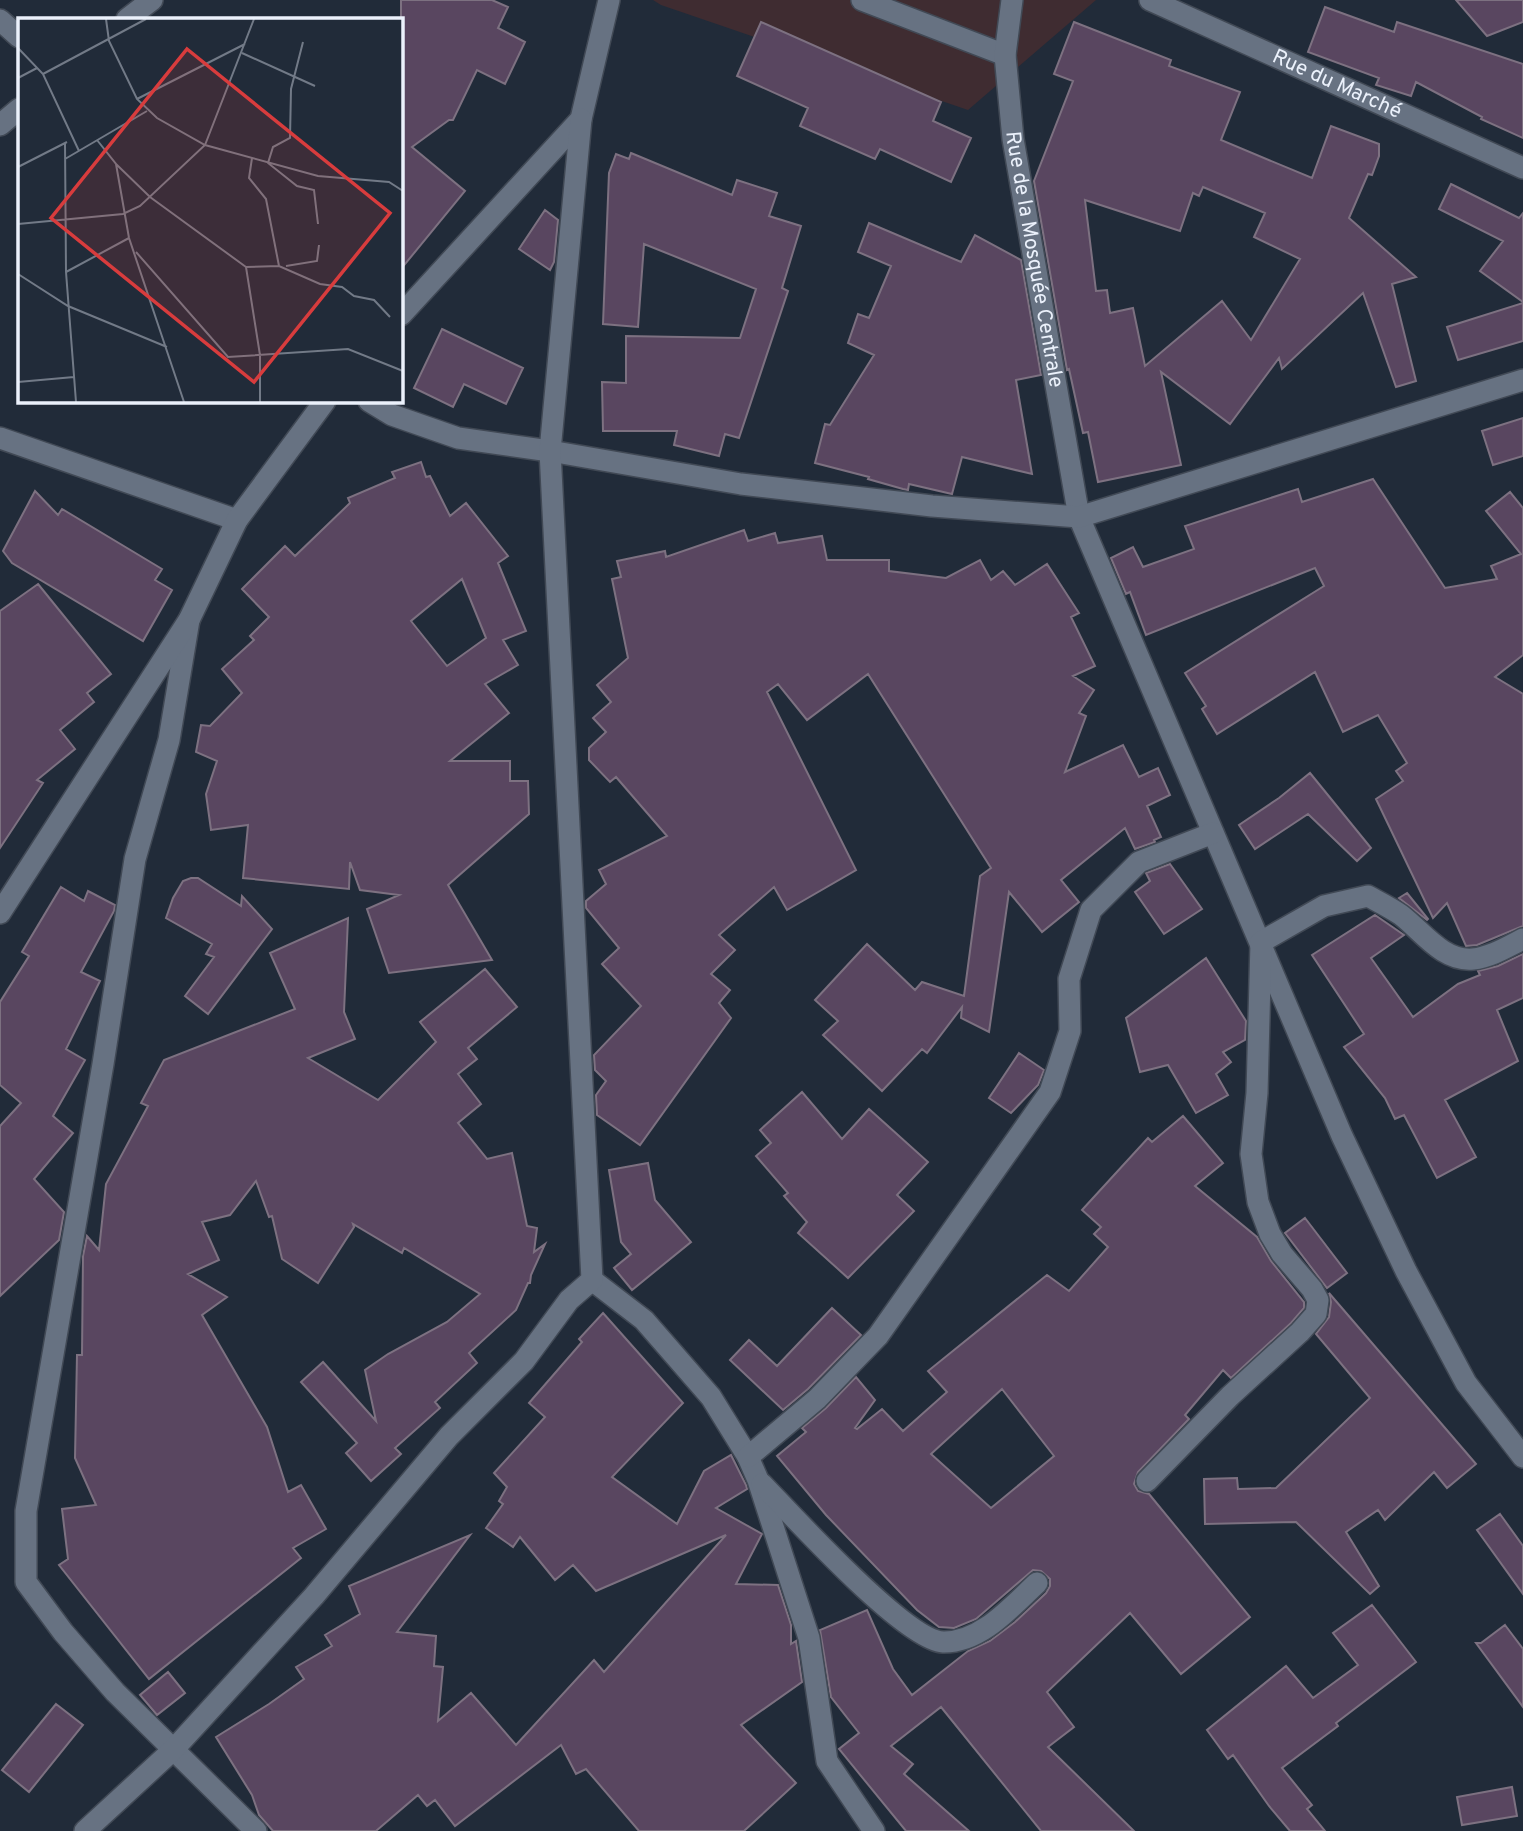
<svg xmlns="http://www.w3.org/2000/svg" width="1523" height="1831" font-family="Overpass,sans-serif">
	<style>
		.commercial { fill: #3f2c31 }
		.building { fill: #594660; stroke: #7d7181; stroke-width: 2; fill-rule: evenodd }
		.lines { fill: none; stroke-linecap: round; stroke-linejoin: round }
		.street-casing { stroke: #414955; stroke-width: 24 }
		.street { stroke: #677282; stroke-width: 21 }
		.labels { text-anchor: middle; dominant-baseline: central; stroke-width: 5; stroke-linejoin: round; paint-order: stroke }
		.street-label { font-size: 21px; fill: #ebf1fb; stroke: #18212f }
		.inset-road { fill: none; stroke: #727a87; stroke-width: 2 }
		.view { fill: #d83c3d; fill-opacity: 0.15; stroke: #d83c3d; stroke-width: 3.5 }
		.inset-edge { fill: none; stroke: #ebf1fb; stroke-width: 3.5 }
	</style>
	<rect width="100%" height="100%" fill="#212b39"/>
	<path class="commercial" d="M653 0H1096L968 110 661 5Z"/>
	<path class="building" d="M401 0H492L508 7 498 28 525 42 505 84 477 70 453 120H449L412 147 465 191 401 269Z
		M1456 0H1523V22L1487 36Z
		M1325 7 1394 32 1397 22 1523 64V138L1481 119 1482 117 1416 82 1411 96 1376 85 1379 78 1308 52Z
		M761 22 941 102 933 121 971 138 951 182 880 149 875 159 800 126 808 108 737 76Z
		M1074 22 1171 60 1169 66 1240 92 1221 140 1312 178 1331 126 1379 144V156L1372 175 1368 174 1349 218 1416 277 1392 284 1416 381 1396 387 1363 293 1282 369 1279 358 1230 424 1161 372 1181 465 1098 482 1088 432 1083 433 1069 369 1067 370 1034 181 1073 81 1054 74ZM1203 187 1265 213 1254 237 1300 259 1251 340 1222 301 1145 366 1133 308 1110 313 1107 290 1096 291 1085 200 1180 231 1193 193 1199 196Z
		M631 153 732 195 737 180 777 193 769 216 801 226 782 288 788 291 739 438 725 434 719 456 674 445 677 431H603L602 382 626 383V336L740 338 756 289 644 244 638 327 603 324 609 173 616 154 629 159Z
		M1451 184 1519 218 1523 213V302L1480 271 1503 241 1439 209Z
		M545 210 558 220 554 262 550 270 519 249Z
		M869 223 961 262 975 235 1021 260 1041 375 1016 380 1032 474 962 457 952 494 909 484 908 490 903 489 868 479 869 477 815 463 825 424 830 425 874 355 848 343 858 314 869 318 891 266 858 252Z
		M1523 303V341L1458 360 1447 327Z
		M442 329 523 368 506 404 464 384 453 407 414 388Z
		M1523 418V456L1493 465 1482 431Z
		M421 462 426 477 430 476 450 516 466 503 508 556 498 563 526 631 503 640 518 665 485 684 509 713 450 761H510V781H528L529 814 448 885 492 960 389 973 367 909 399 895 360 890 350 862 349 889 243 878 248 825 211 830 206 794 217 761 196 752 201 725 210 726 242 693 222 669 254 640 250 636 269 617 242 589 285 546 295 556 350 503 348 498 395 478 392 472ZM462 579 486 638 447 666 411 621Z
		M1373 479 1445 588 1497 579 1491 566 1521 554 1486 511 1510 492 1523 508V655L1495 677 1523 694V926L1477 945 1466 946 1447 903 1433 918 1376 799 1403 781 1396 771 1407 763 1378 715 1343 732 1315 672 1217 734 1202 709 1206 706 1185 673 1324 586 1315 568 1146 635 1130 592 1126 594 1111 558 1133 547 1143 567 1194 549 1185 526 1298 489 1302 502Z
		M35 491 58 515 62 509 162 569 155 580 172 590 143 641 12 563 3 551Z
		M744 530 748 541 775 533 778 543 822 536 827 560H889V571L946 578 980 560 991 580 1003 571 1015 585 1047 564 1079 613 1071 617 1095 666 1073 676 1094 690 1079 713 1086 716 1065 772 1123 745 1139 777 1158 768 1170 795 1147 806 1161 837 1154 840 1155 842 1135 849 1125 828 1061 880 1079 902 1042 932 1009 892 989 1032 961 1018 962 1007 927 1053 922 1049 882 1091 823 1035 838 1021 815 1000 867 944 915 990 922 982 964 996 980 876 991 868 868 674 807 720 778 684 767 692 856 870 787 910 774 887 719 935 735 950 711 974 730 990 719 1003 731 1018 640 1145 597 1115 596 1095 606 1081 595 1070 594 1055 641 1006 602 964 619 948 586 908V901L606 884 599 870 667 836 616 777 610 782 589 760V748L606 732 593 718 611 702 597 685 628 658 612 579 621 577 617 561 665 551 666 557Z
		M38 584 111 674 87 693 94 702 60 730 75 749 37 780 43 783 0 848V611Z
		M1310 773 1371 848 1357 861 1308 814 1255 849 1239 825 1279 798Z
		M1170 864 1202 909 1164 934 1135 892 1150 881 1146 873Z
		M191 878H198L241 906 242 896 272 929 208 1014 185 996 214 957 206 954 212 944 166 918 173 898 183 881Z
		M61 887 84 901 88 891 115 905 114 911 81 972 100 981 66 1049 85 1060 53 1116 73 1133 34 1179 64 1212 59 1240 0 1296V1126L21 1103 0 1085V1002L29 956 22 952Z
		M1407 893 1428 919 1427 920 1399 898Z
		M1375 915 1404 935 1371 958 1413 1017 1458 984 1480 975 1478 971 1498 966 1523 954V998L1497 1010 1518 1061 1445 1100 1476 1157 1437 1178 1404 1115 1395 1119 1385 1098 1344 1047 1364 1034 1312 955Z
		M348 918 344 1012 355 1039 308 1058 378 1100 436 1042 420 1022 485 969 517 1007 468 1048 477 1059 458 1074 481 1104 458 1123 487 1159 512 1153 527 1226 537 1228 534 1252 545 1244 531 1275 530 1283H528L516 1310 469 1353 477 1363 435 1402 440 1408 395 1448 401 1454 371 1481 346 1453 357 1443 301 1382 323 1362 376 1421 365 1370 388 1354 447 1322 480 1294 404 1248 402 1253 353 1224 354 1227 318 1283 282 1259 272 1216 269 1217 256 1181 230 1215 202 1222 219 1260 188 1274 227 1297 202 1315 267 1427 288 1492 301 1485 326 1529 293 1548 301 1558 149 1679 59 1565 68 1559 62 1509 96 1505 75 1458 77 1355H82L83 1256 87 1236 99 1250 106 1184 148 1106 141 1103 164 1060 295 1009 270 953Z
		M1206 958 1246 1021 1245 1040 1223 1052 1231 1062 1216 1074 1228 1095 1196 1113 1168 1065 1140 1072 1126 1018Z
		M1019 1053 1044 1070 1038 1085 1011 1113 989 1098Z
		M802 1092 842 1139 869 1109 928 1162 897 1195 914 1211 848 1278 798 1233 807 1222 784 1196 788 1193 756 1156 771 1143 760 1130Z
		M1183 1116 1223 1163 1195 1186 1257 1237 1271 1261 1304 1302V1308L1291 1323 1231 1378 1223 1370 1185 1415 1189 1419 1138 1472 1134 1484 1138 1491 1149 1494 1250 1617 1181 1674 1130 1613 1047 1692 1074 1727 1048 1747 1134 1831H1041L941 1707 891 1746 913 1764 904 1774 969 1831H906L839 1749 859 1733 831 1697 820 1630 867 1610 893 1669 912 1695 968 1651 990 1641 1015 1622 1046 1593 1050 1586V1579L1041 1571 1033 1570 976 1619 954 1628 939 1627 917 1610 826 1515 777 1456 806 1432 802 1428 826 1408 856 1377 875 1400 855 1428 857 1429 882 1409 903 1431 947 1392 928 1371 1047 1275 1069 1291 1108 1247 1094 1234 1101 1227 1082 1210 1148 1138 1152 1142ZM1002 1389 1054 1456 991 1508 931 1454Z
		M648 1163 655 1200 691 1242 632 1290 614 1268 631 1254 621 1242 609 1170Z
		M1305 1218 1347 1273 1327 1288 1285 1233Z
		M1329 1293 1476 1464 1447 1488 1434 1472 1385 1520 1378 1510 1346 1532 1379 1586 1370 1594 1296 1522 1205 1524 1204 1479 1237 1478 1238 1489 1276 1488 1370 1398 1316 1334 1329 1317 1331 1302Z
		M832 1308 861 1335 808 1389 783 1410 730 1360 749 1340 777 1366Z
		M603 1313 683 1403 612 1477 677 1524 704 1471 731 1455 746 1485 747 1489 716 1508 762 1534 736 1584 778 1585 791 1625V1644L796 1641 802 1682 741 1725 796 1783 744 1831H639L586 1769 576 1774 561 1745 455 1826 435 1800 427 1806 418 1795 376 1831H273L259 1815 252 1795 216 1737 269 1704 304 1679 296 1667 332 1646 325 1635 360 1614 349 1586 470 1535 397 1632 436 1636 434 1666 443 1667 438 1721 471 1693 516 1745 594 1660 604 1672 726 1535 596 1591 573 1565 555 1580 520 1537 513 1547 486 1528 503 1504 499 1501 507 1487 494 1473 545 1417 529 1403 582 1342 579 1339Z
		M1500 1514 1523 1546V1594L1477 1530Z
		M1372 1605 1416 1662 1336 1723 1338 1726 1282 1768 1312 1805 1307 1809 1325 1831H1290L1269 1806 1233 1755 1228 1759 1207 1730 1286 1666 1313 1698 1358 1665 1333 1633Z
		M1505 1625 1523 1649V1707L1476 1643H1481Z
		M168 1672 185 1693 157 1715 140 1695Z
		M56 1704 83 1725 29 1792 2 1770Z
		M1512 1787 1517 1816 1462 1825 1457 1797Z"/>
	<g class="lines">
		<defs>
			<g id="street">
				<path d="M862 0 1005 55"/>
				<path id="s1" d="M1012 0 1005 55 1013 139 1079 517 1342 1136 1406 1271 1466 1383 1523 1457"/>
				<path id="s2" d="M1150 0 1523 168"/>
				<path d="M127 19 152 0"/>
				<path d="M0 20 19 37"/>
				<path d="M0 125 19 109"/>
				<path d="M401 315 581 119 609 0"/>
				<path d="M369 401 392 415 458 438 550 451 741 484 932 506 1079 517 1523 380"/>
				<path d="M0 438 237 520"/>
				<path d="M189 620 169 740 135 859 103 1064 26 1511V1582L63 1632 115 1692 256 1831"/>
				<path d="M0 913 189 620 237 520 325 401"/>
				<path d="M592 1280 644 1320 711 1397 748 1457 758 1480 809 1638 827 1761 874 1831"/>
				<path d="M748 1457 817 1399 878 1336 1050 1092 1070 1031 1069 979 1091 910 1139 862 1213 833"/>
				<path d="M1147 1481 1230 1396 1300 1332 1316 1314 1318 1300 1312 1289 1282 1254 1270 1234 1258 1202 1251 1154 1257 1093 1261 942 1324 906 1368 896C1379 902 1391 908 1401 915 1422 931 1443 962 1473 959 1491 957 1507 947 1523 939"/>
				<path d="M762 1484C793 1516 905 1640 943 1642 981 1643 1012 1606 1037 1583"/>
				<path d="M85 1831 174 1749 314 1596 449 1436 524 1361 569 1300 592 1280 550 451 581 119"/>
			</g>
		</defs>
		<use href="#street" class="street-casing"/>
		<use href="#street" class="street"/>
	</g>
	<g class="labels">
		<g class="street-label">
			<text stroke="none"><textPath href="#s2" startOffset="205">Rue du Marché</textPath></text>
			<text stroke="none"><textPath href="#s1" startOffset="262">Rue de la Mosquée Centrale</textPath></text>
		</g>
	</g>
	<g transform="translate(18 18)">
		<rect width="385" height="385" fill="#212b39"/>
		<path class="inset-road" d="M88 1 91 23 119 81 139 100 187 127 300 158 371 164 385 173M285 24 273 71 272 120 255 129 250 145 279 168 296 172 300 206M0 30 25 56 61 133M224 35 297 68M25 56 128 1M0 60 19 50M119 81 227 26M79 122 98 146 111 220 166 384M47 125 48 254 58 384M234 140 231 160 248 181 261 248M47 141 129 93M98 146 132 179 228 249 242 337V384M0 149 49 124M0 206 105 196 122 188 187 127 236 1M118 234 210 339 330 331 385 353M268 248 299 243 301 227M228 249 261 248 302 266 324 269 336 278 356 282 372 299M48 254 111 220M0 256 50 288 149 329M0 364 56 359"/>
		<path class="view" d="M169 31 372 195 236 364 33 200Z"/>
		<rect width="385" height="385" class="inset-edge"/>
	</g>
</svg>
